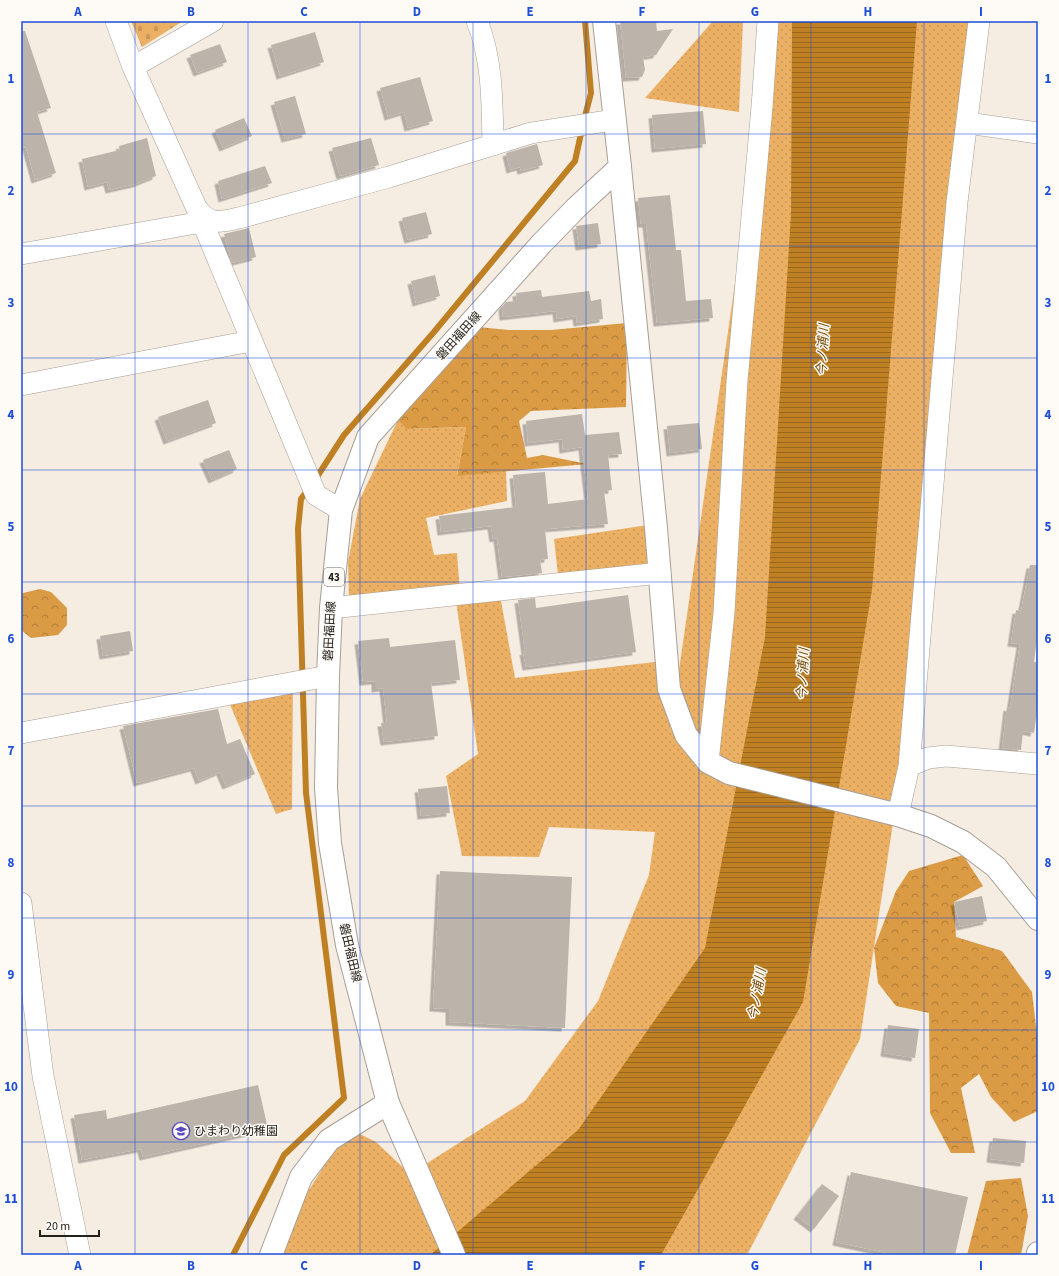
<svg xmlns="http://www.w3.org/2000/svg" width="1059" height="1276" font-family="'Source Sans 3','Noto Sans JP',sans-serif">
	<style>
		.grass { fill: url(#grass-dots) }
		.forest { fill: url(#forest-crowns) }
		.cemetery { fill: url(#cemetery-stones) }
		.water { fill: url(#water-rules) }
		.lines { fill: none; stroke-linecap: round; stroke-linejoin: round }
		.stream { stroke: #be8022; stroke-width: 6 }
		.building { fill: #bcb4aa; filter: url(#shadow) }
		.minor-casing { stroke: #a79f96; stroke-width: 22 }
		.tertiary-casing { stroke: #a79f96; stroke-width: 24 }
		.primary-casing { stroke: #a79f96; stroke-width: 24 }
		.minor { stroke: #fff; stroke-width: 21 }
		.tertiary { stroke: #fff; stroke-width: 22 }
		.primary { stroke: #fff; stroke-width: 22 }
		.grid { fill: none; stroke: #1d4ed8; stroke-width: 1; stroke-opacity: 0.55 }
		.labels { text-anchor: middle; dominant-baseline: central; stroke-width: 3; stroke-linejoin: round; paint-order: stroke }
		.shield { fill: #fefaf6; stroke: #65625e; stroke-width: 1 }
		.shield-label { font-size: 11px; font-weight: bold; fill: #24211d }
		.street-label { font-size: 12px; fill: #24211d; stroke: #fefaf6 }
		.poi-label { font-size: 12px; fill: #24211d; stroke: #fefaf6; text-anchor: start }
		.water-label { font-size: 13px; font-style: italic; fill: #724800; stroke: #fefaf6 }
		.neatline { fill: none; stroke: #1d4ed8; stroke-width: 1.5 }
		.grid-label { font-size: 13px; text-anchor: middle; font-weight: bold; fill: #1d4ed8 }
	</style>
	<defs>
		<pattern id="grass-dots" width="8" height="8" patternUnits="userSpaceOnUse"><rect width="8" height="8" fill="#ebb063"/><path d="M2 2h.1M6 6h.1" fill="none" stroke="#c99756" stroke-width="1.8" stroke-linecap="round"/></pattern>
		<pattern id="forest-crowns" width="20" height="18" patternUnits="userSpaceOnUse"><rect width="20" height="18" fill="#db9b44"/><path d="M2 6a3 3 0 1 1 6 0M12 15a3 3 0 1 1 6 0" fill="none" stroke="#b17e38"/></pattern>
		<pattern id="cemetery-stones" width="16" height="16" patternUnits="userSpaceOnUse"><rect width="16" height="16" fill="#ebb063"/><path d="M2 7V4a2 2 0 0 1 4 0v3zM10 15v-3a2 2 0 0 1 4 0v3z" fill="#c99756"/></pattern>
		<pattern id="water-rules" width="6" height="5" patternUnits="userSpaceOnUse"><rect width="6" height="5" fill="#be8022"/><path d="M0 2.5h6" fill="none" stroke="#9a681d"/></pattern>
		<filter id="shadow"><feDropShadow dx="-3.5" dy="3.5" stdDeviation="0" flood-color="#0004"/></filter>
	</defs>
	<rect width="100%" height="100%" fill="#f5ece2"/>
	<path class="grass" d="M713 21H743L739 112 645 98Z
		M759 21H975L918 659 860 1039 747 1255H268L348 1128 376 1142 410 1174 525 1101 598 1001 649 875 655 832 549 827 539 857 462 856 446 776 478 754 456 601 499 590 515 678 655 662 673 698 670 732 763 90Z
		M398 420 406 429 466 427 457 475 506 471 507 501 426 518 434 555 457 553 460 594 349 598 348 562 360 499Z
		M655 524V574L559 584 554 539Z
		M293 682 292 809 276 814 226 695Z"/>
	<path class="forest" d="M627 323 626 407 531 411 519 421 527 458 543 455 587 464 457 476 466 427 406 429 398 420 478 327 509 330H551Z
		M40 589 51 592 67 608V625L58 635 31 638 21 630V596L23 593Z
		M963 855 983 886 954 902 956 937 1002 951 1032 992 1038 1044V1111L1014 1122 991 1097 979 1074 961 1088 975 1153H951L930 1113 929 1013 896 1006 878 983 874 948 896 891 909 871Z
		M1021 1178 1028 1216 1021 1255H967L986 1181Z"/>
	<path class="cemetery" d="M131 21H183L142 47Z"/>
	<path class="water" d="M792 21H917L872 590 803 1002 661 1255H430L578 1130 705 948 765 637 791 214Z"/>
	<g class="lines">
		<path class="stream" d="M584 120 591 93 585 21
			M315 480 344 435 434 332 575 161 582 129
			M233 1255 284 1155 344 1098 306 793 298 529 301 499 309 488"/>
	</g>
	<path class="building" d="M620 21H656L657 31 673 29 656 55 643 57 645 70 642 77 626 78Z
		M21 31H25L51 108 37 112 56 173 35 180 26 147 21 148Z
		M315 32 324 62 280 76 271 45Z
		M220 44 227 62 197 73 190 55Z
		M420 77 433 121 408 128 404 112 388 117 380 88Z
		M295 96 306 134 285 139 274 102Z
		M703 111 706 144 655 149 652 115Z
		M244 118 252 136 223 148 215 130Z
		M147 138 156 176 136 184 109 190 107 182 88 187 82 159 120 150 119 146Z
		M371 138 379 165 340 176 332 148Z
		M537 144 543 165 521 171 520 167 510 170 506 153Z
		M265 166 272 183 222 199 218 181Z
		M670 195 676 250H681L686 301 711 299 713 318 657 323 646 224H641L638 198Z
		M426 212 432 234 408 240 402 218Z
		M598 223 601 244 579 247 576 226Z
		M249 228 256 257 232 263 224 234Z
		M435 275 440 296 416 303 411 281Z
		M541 290 542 297 589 291 591 301 601 299 603 319 577 323 576 316 557 319 556 311 503 317 502 307 506 302 517 301 516 293Z
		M208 400 216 423 167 441 158 417Z
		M582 414 585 435 619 432 622 454 608 455 612 490 604 491 608 524 545 529 548 559 540 560 542 573 502 577 497 538 493 539 491 526 441 532 439 516 516 507 513 475 545 472 548 504 588 499 582 447 563 450 562 439 528 443 526 421Z
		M699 423 702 449 670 453 667 426Z
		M229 450 237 469 212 480 203 460Z
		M1030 565H1038V631L1034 662H1038V702L1034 733 1023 731 1021 750 1002 748 1007 707 1010 708 1020 644 1011 643 1016 610 1021 611Z
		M628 595 636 652 526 667 523 652 525 651 518 600 535 598 536 608Z
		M130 631 133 651 103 656 100 636Z
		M389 638 390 647 455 640 460 680 431 683 438 736 384 742 381 723H387L383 688 375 689V681L363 682 358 641Z
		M218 709 227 744 240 739 255 774 226 786 220 772 199 781 194 768 137 783 123 726Z
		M447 786 450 813 421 816 418 789Z
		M440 871 572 877 565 1028 449 1022V1009L433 1008Z
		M982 896 987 921 960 927 954 902Z
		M888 1025 919 1029 915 1058 884 1053Z
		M258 1085 268 1129 143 1157 141 1149 82 1160 74 1115 106 1110 107 1119Z
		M993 1138 1026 1141 1024 1163 990 1159Z
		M851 1172 968 1197 955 1255H896L836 1242Z
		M822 1184 839 1196 814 1229 797 1216Z"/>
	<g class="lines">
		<defs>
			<path id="minor" d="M116 21 133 67 197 209C212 226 218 222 239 218L389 177 531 133 613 120
				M477 21C493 61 492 103 493 145
				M133 67 213 21
				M967 123 1038 133
				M197 209 316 495 341 510
				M21 254 202 222
				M21 385 251 341
				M331 608 660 573
				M21 733 328 676
				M708 762 724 613 737 381 762 107 768 21
				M909 766 928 758 946 756 1038 764
				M898 815 909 766 957 202 979 21
				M21 903 43 1076 80 1255"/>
			<path id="tertiary" d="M620 167 656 528 669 689 686 735 708 762 729 773 898 815 931 826 963 842 996 867 1038 919
				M271 1255 301 1177 329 1140 388 1103
				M1038 1255V1253"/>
			<path id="primary" d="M454 1255 388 1103 347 945 330 843 326 788 328 676 331 608 341 510 368 437 542 243 577 207 620 167 604 21"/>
		</defs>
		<use href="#minor" class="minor-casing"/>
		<use href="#tertiary" class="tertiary-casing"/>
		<use href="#primary" class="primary-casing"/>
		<use href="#minor" class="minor"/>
		<use href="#tertiary" class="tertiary"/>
		<use href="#primary" class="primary"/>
	</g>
	<path class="grid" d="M135 21V1255M248 21V1255M360 21V1255M473 21V1255M586 21V1255M699 21V1255M811 21V1255M924 21V1255M21 134H1038M21 246H1038M21 358H1038M21 470H1038M21 582H1038M21 694H1038M21 806H1038M21 918H1038M21 1030H1038M21 1142H1038"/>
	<defs>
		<symbol id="school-ring" viewBox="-11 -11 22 22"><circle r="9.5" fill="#fefaf6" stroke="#564ac2" stroke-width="1.5"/><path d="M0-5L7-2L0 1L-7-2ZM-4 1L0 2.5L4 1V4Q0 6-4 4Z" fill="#564ac2"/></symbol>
	</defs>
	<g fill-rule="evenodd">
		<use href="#school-ring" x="171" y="1121" width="20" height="20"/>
	</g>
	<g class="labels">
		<rect class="shield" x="324" y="568" width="20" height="18" rx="3"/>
		<g class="shield-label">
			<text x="334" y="577">43</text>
		</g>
		<g class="street-label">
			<text transform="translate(459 336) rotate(-48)">磐田福田線</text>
			<text transform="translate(330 631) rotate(-87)">磐田福田線</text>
			<text transform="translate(350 953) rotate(77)">磐田福田線</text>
		</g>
		<g class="poi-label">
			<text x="194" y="1131">ひまわり幼稚園</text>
		</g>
		<g class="water-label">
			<text transform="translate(823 350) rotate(-87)">今ノ浦川</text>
			<text transform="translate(803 674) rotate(-87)">今ノ浦川</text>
			<text transform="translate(757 994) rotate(-80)">今ノ浦川</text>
		</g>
	</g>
	<rect width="1059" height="1276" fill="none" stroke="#fefaf6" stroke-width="44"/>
	<path d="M40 1230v6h59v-6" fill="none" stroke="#24211d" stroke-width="2"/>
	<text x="46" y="1230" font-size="12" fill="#24211d" stroke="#fefaf6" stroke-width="3" paint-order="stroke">20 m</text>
	<rect x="22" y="22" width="1015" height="1232" class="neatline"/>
	<g class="grid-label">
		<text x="78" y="16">A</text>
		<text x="191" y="16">B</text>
		<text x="304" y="16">C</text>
		<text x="417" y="16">D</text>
		<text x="530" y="16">E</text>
		<text x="642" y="16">F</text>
		<text x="755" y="16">G</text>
		<text x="868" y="16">H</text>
		<text x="981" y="16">I</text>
		<text x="11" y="83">1</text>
		<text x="1048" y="83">1</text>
		<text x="11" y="195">2</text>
		<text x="1048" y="195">2</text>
		<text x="11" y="307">3</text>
		<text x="1048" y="307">3</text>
		<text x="11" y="419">4</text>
		<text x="1048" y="419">4</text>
		<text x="11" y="531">5</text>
		<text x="1048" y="531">5</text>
		<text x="11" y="643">6</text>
		<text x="1048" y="643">6</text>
		<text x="11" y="755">7</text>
		<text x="1048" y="755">7</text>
		<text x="11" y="867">8</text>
		<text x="1048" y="867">8</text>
		<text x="11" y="979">9</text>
		<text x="1048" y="979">9</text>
		<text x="11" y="1091">10</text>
		<text x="1048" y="1091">10</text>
		<text x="11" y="1203">11</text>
		<text x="1048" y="1203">11</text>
		<text x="78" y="1270">A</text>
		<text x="191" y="1270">B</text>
		<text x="304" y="1270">C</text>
		<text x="417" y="1270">D</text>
		<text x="530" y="1270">E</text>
		<text x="642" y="1270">F</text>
		<text x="755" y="1270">G</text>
		<text x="868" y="1270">H</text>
		<text x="981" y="1270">I</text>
	</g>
</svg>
